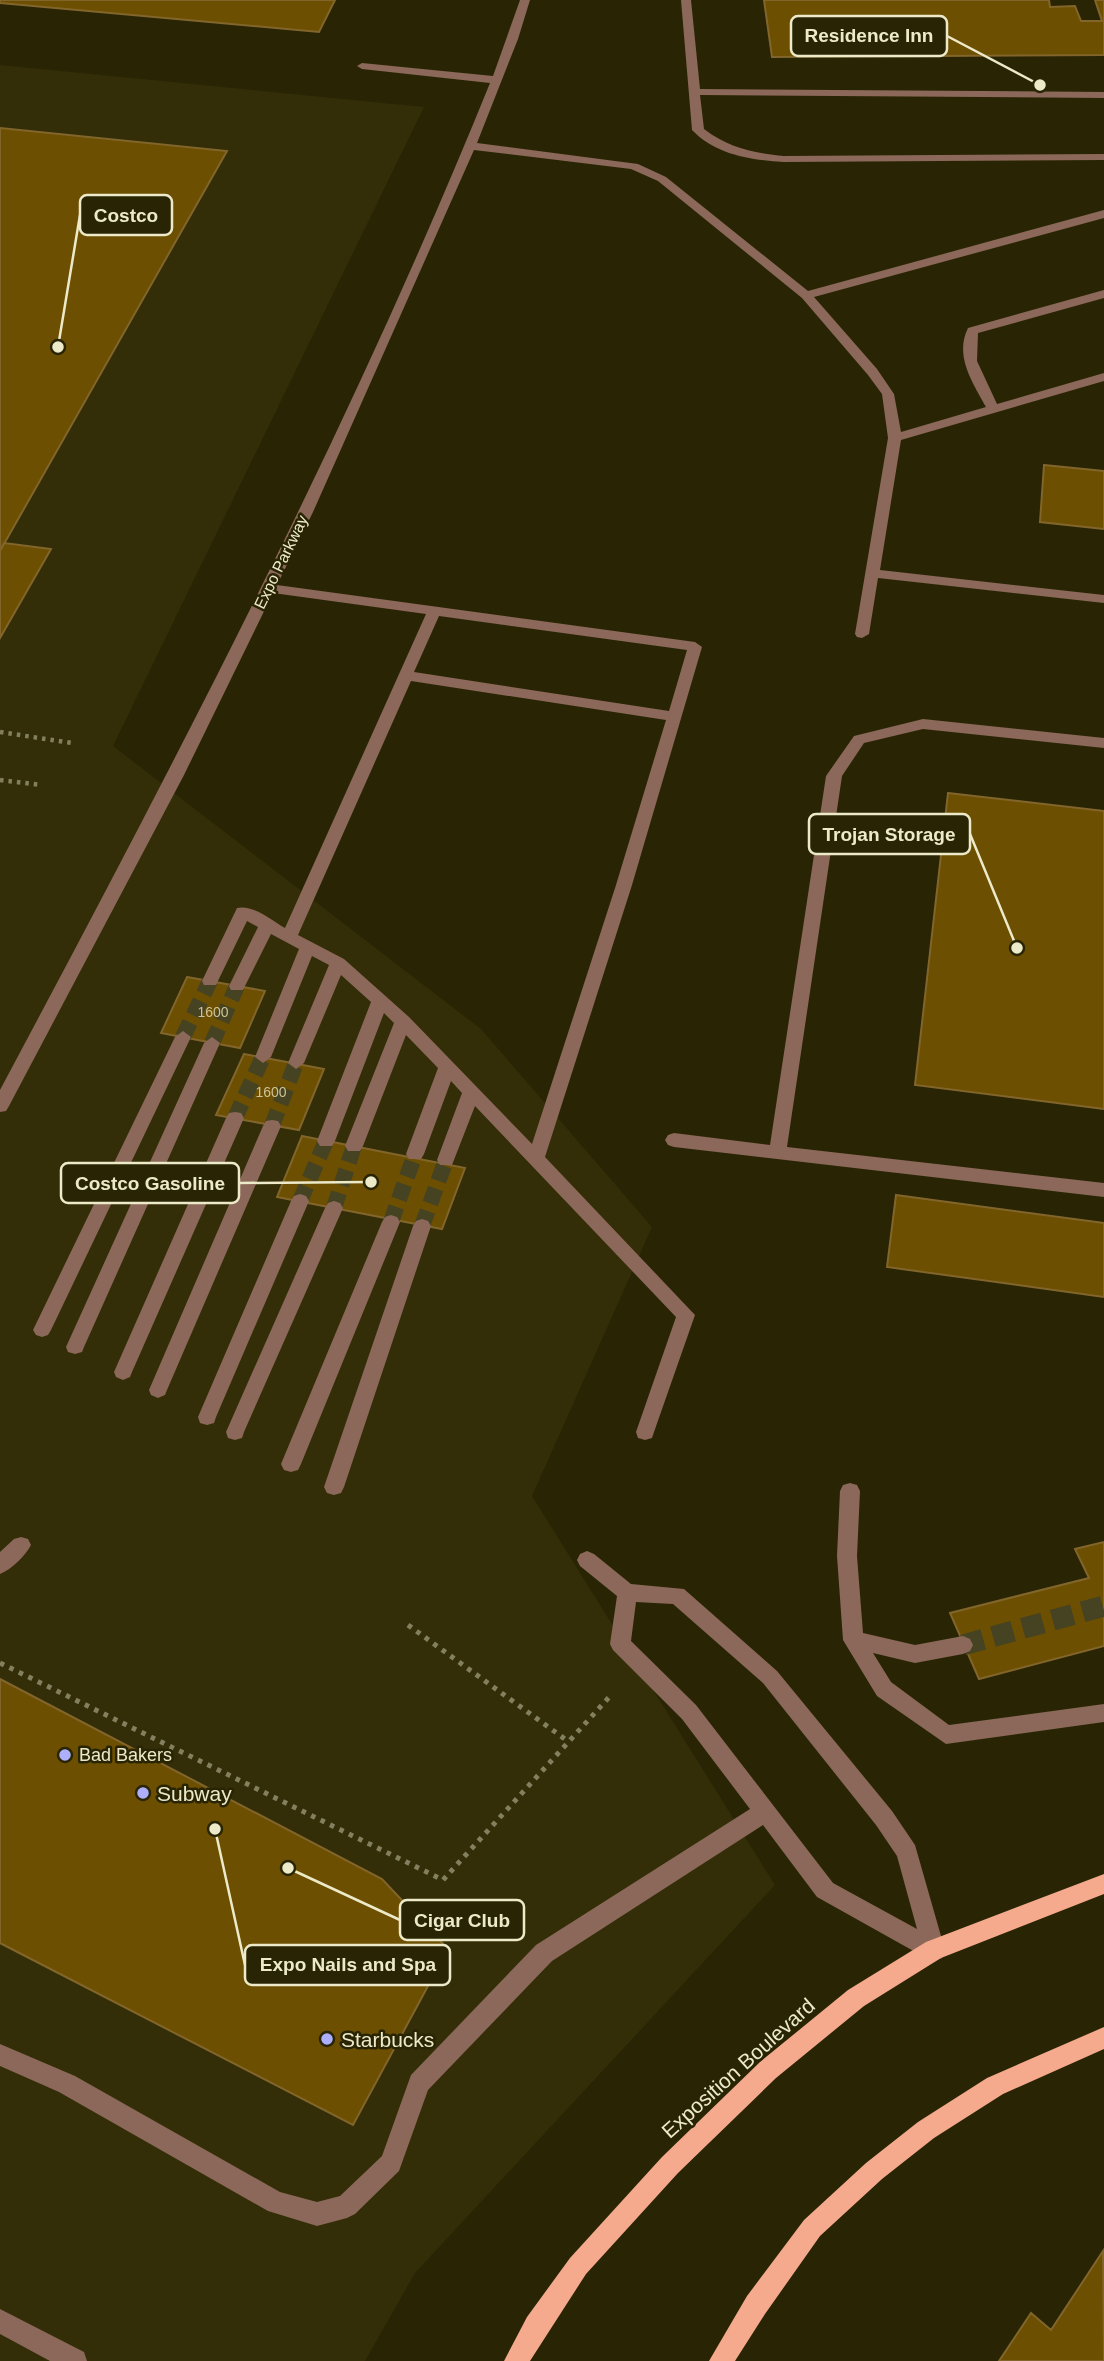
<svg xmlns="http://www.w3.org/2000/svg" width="1104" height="2361" font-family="Helvetica,sans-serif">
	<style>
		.built { fill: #332e07 }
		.building { fill: #6d4f01; stroke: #81652b; stroke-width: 2 }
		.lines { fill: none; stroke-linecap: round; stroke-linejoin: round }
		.minor-tunnel-far1 { stroke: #464322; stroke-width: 16; stroke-dasharray: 16 8; stroke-linecap: butt }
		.minor-tunnel { stroke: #464322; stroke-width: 21; stroke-dasharray: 21 10; stroke-linecap: butt }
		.path-far1 { stroke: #83805f; stroke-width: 4.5; stroke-dasharray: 3.5 5; stroke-linecap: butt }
		.path { stroke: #83805f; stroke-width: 5; stroke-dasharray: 4.5 6; stroke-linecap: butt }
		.minor { fill: #8b6859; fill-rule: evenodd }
		.major { fill: #f5aa8d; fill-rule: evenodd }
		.poi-dot { fill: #adaffb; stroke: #292504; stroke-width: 2.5 }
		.labels { text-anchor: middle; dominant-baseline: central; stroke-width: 5; stroke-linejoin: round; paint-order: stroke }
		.number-label { font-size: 14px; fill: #cdc398 }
		.far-street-label { font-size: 16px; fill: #edeaca; stroke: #292504 }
		.poi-label { font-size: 18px; fill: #edeaca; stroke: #292504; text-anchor: start }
		.near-poi-label { font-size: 21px; fill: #edeaca; stroke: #292504; text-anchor: start }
		.near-street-label { font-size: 21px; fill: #edeaca; stroke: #292504 }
		.leader { fill: none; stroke: #edeaca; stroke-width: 2.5 }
		.callout-dot { fill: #edeaca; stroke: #292504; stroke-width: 2.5 }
		.callout { fill: #292504; stroke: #edeaca; stroke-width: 2.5 }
		.callout-label { font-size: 19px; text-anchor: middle; font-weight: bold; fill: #edeaca }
	</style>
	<rect width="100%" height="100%" fill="#292504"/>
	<path class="built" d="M0 65 424 107 113 746 481 1029 652 1227 532 1496 775 1885 415 2273 365 2361H0Z"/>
	<path class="building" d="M0 0H335L319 32 0 3Z
		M764 0H1049L1050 7 1075 6 1081 21H1102L1095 0H1104V55L772 57Z
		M0 128 227 151 0 551Z
		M1044 465 1104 471V529L1040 522Z
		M4 543 51 549 0 638V551Z
		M948 793 1104 811V1109L915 1085Z
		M187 977 265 991 240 1048 161 1033Z
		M244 1054 324 1069 299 1130 216 1115Z
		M302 1136 465 1168 442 1229 277 1197Z
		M896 1195 1104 1223V1297L887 1267Z
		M1104 1542V1646L979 1679 950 1613 1089 1578 1075 1549Z
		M0 1679 382 1879 448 1949 353 2125 0 1943Z
		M1103 2251 1104 2361H999L1031 2313 1051 2330Z"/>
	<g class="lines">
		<path class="minor-tunnel-far1" d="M183 1037 210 981
			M212 1043 237 986
			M235 1118 263 1057
			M272 1126 296 1063
			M300 1201 326 1141
			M334 1208 354 1146
			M391 1222 415 1154
			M422 1226 446 1160"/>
		<path class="minor-tunnel" d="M963 1645 1104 1606"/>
		<path class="path-far1" d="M0 732 72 743
			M0 780 42 785"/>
		<path class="path" d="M408 1625 569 1742
			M0 1663 443 1880 612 1694"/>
		<path class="minor" d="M520 0H530L518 39 477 143 638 164 666 177 808 291 1104 210V218L814 297 877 369 894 394 901 432 986 407C973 383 954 356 968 328L1104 290V298L978 333 977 361 997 404 1104 373V381L901 440 880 570 1104 595V603L878 578 869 634 862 638 857 637 855 634 888 438 882 394 868 375 802 298 658 181 631 169 474 150 313 512 277 585 695 642 702 647 632 885 545 1157 695 1315 654 1432 652 1438 645 1440 638 1438 636 1432 676 1317 475 1106 452 1165H440L437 1160 462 1093 451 1081 424 1154 421 1159H409L406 1154 438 1068 406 1035 363 1146 360 1151H348L345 1146 394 1023 384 1013 335 1141 332 1146H320L317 1141 371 1002 341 975 304 1063 296 1069 288 1063 329 965 312 956 271 1057 263 1063 255 1057 299 949 271 934 243 990H231L229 986 258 927 247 921 216 985H204L202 981 237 908C253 904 273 921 285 928L426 614 273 593 184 775 9 1106 6 1111 0 1112V1090C176 760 350 429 490 83L362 69 357 66 362 63 493 76ZM439 616 687 650 669 711 414 672ZM411 681 666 720 616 885 532 1144 409 1017 344 959 298 935Z
			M681 0H691L700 89 1104 92V98L700 95 704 129C729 148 753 153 784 156L1104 154V160L784 162C751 160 716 155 692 130Z
			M923 719 1104 738V748L923 729 864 743 842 776 787 1147 1104 1183V1197L674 1147 668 1145 665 1140 668 1135 674 1133 770 1145 826 776 854 736Z
			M183 1031 191 1037 51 1330 48 1335 42 1337 36 1335 33 1330 175 1037Z
			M212 1037 220 1043 84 1347 82 1352 75 1354 68 1352 66 1347 204 1043Z
			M235 1112 241 1113 244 1118 132 1372 130 1377 123 1380 116 1377 114 1372 226 1118 229 1113Z
			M272 1120 278 1121 281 1126 167 1390 165 1395 158 1398 151 1395 149 1390 263 1126 266 1121Z
			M300 1194 306 1196 309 1201 216 1417 214 1423 207 1425 200 1423 198 1417 291 1201 294 1196Z
			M334 1201 340 1203 343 1208 244 1432 242 1438 235 1440 228 1438 226 1432 325 1208 328 1203Z
			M391 1215 397 1217 400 1222 301 1464 298 1470 291 1472 284 1470 281 1464 382 1222 385 1217Z
			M422 1219 428 1221 431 1226 344 1487 341 1493 334 1495 327 1493 324 1487 413 1226 416 1221Z
			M850 1483 857 1485 860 1491 857 1556 863 1633 915 1645 963 1636 970 1639 973 1645 970 1651 963 1654 915 1663 873 1653 891 1682 949 1725 1104 1704V1722L946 1744 877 1696 843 1640 837 1556 840 1491 843 1485Z
			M21 1537 28 1539 31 1545C25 1556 12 1569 0 1574V1552L14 1539Z
			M587 1551 594 1554 631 1584 684 1589 777 1671 892 1811 915 1845 945 1950 942 1958 934 1961 926 1958 817 1897 763 1825 552 1961 428 2090 399 2171 355 2214 347 2218 317 2226 268 2211 59 2092 0 2066V2044L75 2076 280 2192 317 2202 340 2196 382 2156 411 2075 536 1945 750 1809 682 1719 613 1650 610 1644 617 1596 580 1566 577 1560 580 1554ZM636 1602 673 1604 763 1683 876 1825 897 1856 917 1929 833 1883 696 1705 631 1641Z
			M0 2309 84 2352 87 2361H50L0 2334Z"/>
		<path class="major" d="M1104 1874V1894L941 1958 864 2006 776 2078 678 2173 586 2274 530 2361H504L527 2317 570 2258 662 2157 760 2062 848 1990 926 1942Z
			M1104 2027V2049L1003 2094 934 2138 882 2179 820 2236 765 2314 735 2361H709L747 2296 804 2220 866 2163 918 2122 987 2078Z"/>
	</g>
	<g class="poi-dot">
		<circle cx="65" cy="1755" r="7"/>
		<circle cx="143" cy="1793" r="7"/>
		<circle cx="327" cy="2039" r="7"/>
	</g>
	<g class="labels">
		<g class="number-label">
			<text x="213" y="1012">1600</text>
			<text x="271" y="1092">1600</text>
		</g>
		<g class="far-street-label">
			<text transform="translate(281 562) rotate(-64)">Expo Parkway</text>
		</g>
		<g class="poi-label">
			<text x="79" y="1755">Bad Bakers</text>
		</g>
		<g class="near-poi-label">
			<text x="157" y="1793">Subway</text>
			<text x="341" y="2039">Starbucks</text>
		</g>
		<g class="near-street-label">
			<text transform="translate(738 2068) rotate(-42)">Exposition Boulevard</text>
		</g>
	</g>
	<path class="leader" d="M1040 85L947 36M58 347L80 215M1017 948L970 834M371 1182L239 1183M288 1868L400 1920M215 1829L245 1965"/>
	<g class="callout-dot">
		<circle cx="1040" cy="85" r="7"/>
		<circle cx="58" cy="347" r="7"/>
		<circle cx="1017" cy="948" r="7"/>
		<circle cx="371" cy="1182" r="7"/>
		<circle cx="288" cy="1868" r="7"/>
		<circle cx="215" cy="1829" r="7"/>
	</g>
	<g class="callout">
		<rect x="791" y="16" width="156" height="40" rx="7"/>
		<rect x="80" y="195" width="92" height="40" rx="7"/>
		<rect x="809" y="814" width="161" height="40" rx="7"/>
		<rect x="61" y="1163" width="178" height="40" rx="7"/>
		<rect x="400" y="1900" width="124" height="40" rx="7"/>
		<rect x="245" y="1945" width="205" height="40" rx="7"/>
	</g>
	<g class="callout-label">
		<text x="869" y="42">Residence Inn</text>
		<text x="126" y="222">Costco</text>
		<text x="889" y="841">Trojan Storage</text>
		<text x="150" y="1190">Costco Gasoline</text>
		<text x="462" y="1927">Cigar Club</text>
		<text x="348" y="1971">Expo Nails and Spa</text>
	</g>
</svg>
